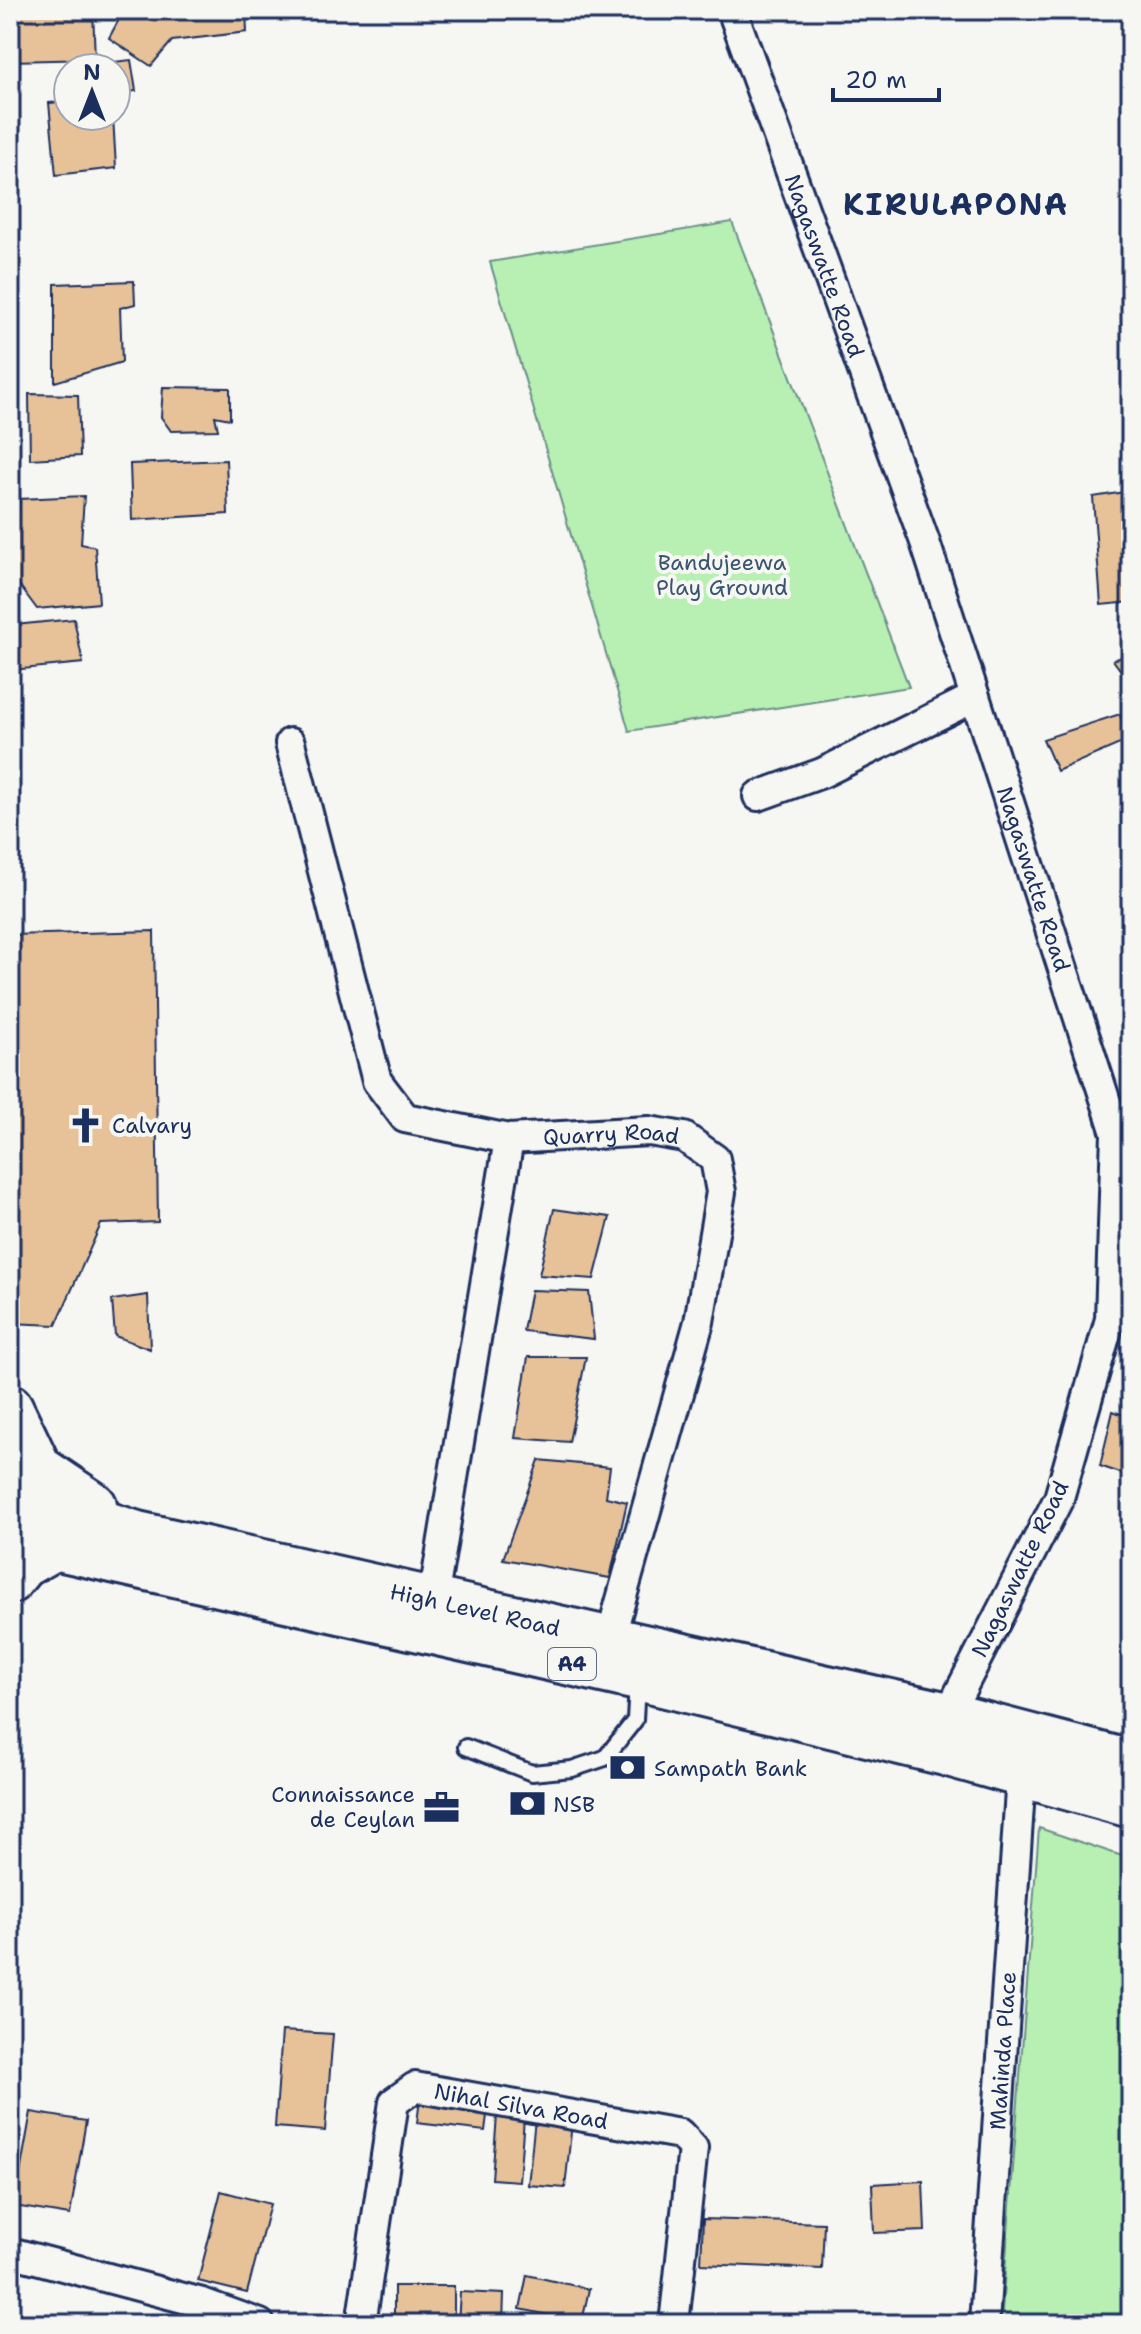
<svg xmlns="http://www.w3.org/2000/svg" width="1141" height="2334" font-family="'Shantell Sans',sans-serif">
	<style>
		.green { fill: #b8efb2; stroke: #6a8f88; stroke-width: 2 }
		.building { fill: #e7c298; stroke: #1b2f5e; stroke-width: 2 }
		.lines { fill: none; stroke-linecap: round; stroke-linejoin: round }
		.lane-casing { stroke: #1b2f5e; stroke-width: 20 }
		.street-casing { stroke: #1b2f5e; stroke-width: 34 }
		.highway-casing { stroke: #1b2f5e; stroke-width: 50 }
		.lane { stroke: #f6f6f2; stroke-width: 14 }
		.street { stroke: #f6f6f2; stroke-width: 28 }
		.highway { stroke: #f6f6f2; stroke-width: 44 }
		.labels { text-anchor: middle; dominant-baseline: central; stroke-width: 8; stroke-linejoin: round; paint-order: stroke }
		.shield { fill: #f6f6f2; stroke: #5d6b8a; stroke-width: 2 }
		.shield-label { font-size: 20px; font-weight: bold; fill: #1b2f5e }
		.street-label { font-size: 22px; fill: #1b2f5e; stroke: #f6f6f2 }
		.park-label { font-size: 22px; fill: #3a556f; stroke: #f6f6f2 }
		.poi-label { font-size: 22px; fill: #1b2f5e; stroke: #f6f6f2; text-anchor: start }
		.district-label { font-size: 30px; font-weight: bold; letter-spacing: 2px; fill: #1b2f5e; stroke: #f6f6f2 }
	</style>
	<rect width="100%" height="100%" fill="#f6f6f2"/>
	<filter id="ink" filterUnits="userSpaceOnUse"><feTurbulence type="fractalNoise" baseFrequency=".0125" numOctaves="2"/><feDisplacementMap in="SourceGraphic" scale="16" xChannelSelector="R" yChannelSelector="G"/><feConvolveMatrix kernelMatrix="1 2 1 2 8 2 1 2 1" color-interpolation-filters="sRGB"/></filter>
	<g filter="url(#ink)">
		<path class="green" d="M732 222 909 687 629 731 490 262Z
			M1039 1828 1131 1859V2324H1001Z"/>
		<path class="building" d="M10 10H93L95 59 10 61Z
			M124 10H246L247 32 172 41 151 66 109 38Z
			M131 60 136 91 116 94V68H80V66Z
			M64 80H68V116H113L116 168 56 175 49 103 64 102Z
			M134 281 135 304 120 308 122 362 55 382V284Z
			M10 291 18 362H10Z
			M163 387 230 388V419L215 416 218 430 171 431 161 417Z
			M29 394 78 395 80 456 30 459Z
			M226 460 228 514 132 520 130 464Z
			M1131 491V602L1101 605 1093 497Z
			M84 496 81 544 95 547 99 603 37 609 14 578 19 499Z
			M74 619 83 663 12 670 15 625Z
			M1131 654V684L1113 660Z
			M1120 714 1127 741 1057 771 1043 739Z
			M154 931 158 1222 101 1224 56 1325 10 1323V935Z
			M554 1209 610 1217 594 1279 539 1275Z
			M531 1290 589 1292 594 1339 523 1331Z
			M148 1295 150 1349 115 1336 112 1300Z
			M528 1357H586L569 1442 515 1438Z
			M1113 1411 1131 1418 1129 1476 1100 1466Z
			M539 1460 610 1467 606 1497 627 1502 610 1578 503 1559Z
			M282 2031 333 2034 325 2131 275 2127Z
			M420 2099 488 2107 485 2131 417 2123Z
			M31 2112 86 2121 70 2215 14 2206Z
			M497 2116 524 2118 519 2181 492 2179Z
			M535 2119 572 2123 565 2188 528 2185Z
			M923 2181 925 2231 874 2233 872 2184Z
			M221 2191 270 2204 247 2293 198 2281Z
			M703 2219 824 2223 822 2269 701 2264Z
			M527 2275 589 2289 582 2322 520 2309Z
			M394 2286H454V2324H394Z
			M460 2292 504 2294 503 2324H458Z"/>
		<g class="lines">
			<defs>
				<path id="lane" d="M466 1747 532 1773 572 1769 605 1758 635 1720 637 1683"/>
				<g id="street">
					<path id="s1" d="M732 10 925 542 1116 1133 1110 1319 1059 1498 948 1715 947 1731"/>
					<path id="s2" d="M290 743 377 1081 405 1118 509 1139 649 1131 684 1137 715 1159 721 1192 699 1322 610 1639"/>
					<path d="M758 796 822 773 975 697"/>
					<path d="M433 1600 509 1139"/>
					<path d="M10 2252 202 2303 260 2324"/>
					<path id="s3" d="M361 2324 394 2102 415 2087 680 2134 693 2148 674 2324"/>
					<path id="s4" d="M984 2324 1021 1776"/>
				</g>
				<g id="highway">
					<path d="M10 1407 39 1468 94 1505"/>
					<path id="s5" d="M10 1493 137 1534 948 1715 1131 1763"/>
					<path d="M10 1537 638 1678 945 1753 1131 1805"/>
					<path d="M10 1581 23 1565 53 1548"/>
				</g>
			</defs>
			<use href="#lane" class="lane-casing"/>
			<use href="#street" class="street-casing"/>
			<use href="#highway" class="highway-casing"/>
			<use href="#lane" class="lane"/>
			<use href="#street" class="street"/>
			<use href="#highway" class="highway"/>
		</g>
	</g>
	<defs>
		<symbol id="church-bare" viewBox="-9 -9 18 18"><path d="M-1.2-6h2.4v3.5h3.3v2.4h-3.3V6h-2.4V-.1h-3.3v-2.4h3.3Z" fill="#1b2f5e" stroke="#f6f6f2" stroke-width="2.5" paint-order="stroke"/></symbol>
		<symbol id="bank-bare" viewBox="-9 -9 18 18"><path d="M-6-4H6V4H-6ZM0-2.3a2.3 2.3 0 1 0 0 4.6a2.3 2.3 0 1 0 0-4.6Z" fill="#1b2f5e" stroke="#f6f6f2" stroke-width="2.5" paint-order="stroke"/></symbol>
		<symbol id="office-bare" viewBox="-9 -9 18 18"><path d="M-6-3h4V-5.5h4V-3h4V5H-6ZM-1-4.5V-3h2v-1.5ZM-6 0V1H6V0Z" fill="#1b2f5e" stroke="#f6f6f2" stroke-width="2.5" paint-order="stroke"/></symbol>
	</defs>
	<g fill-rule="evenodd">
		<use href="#church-bare" x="60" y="1100" width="51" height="51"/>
		<use href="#bank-bare" x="602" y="1742" width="51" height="51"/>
		<use href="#bank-bare" x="502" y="1778" width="51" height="51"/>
		<use href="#office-bare" x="416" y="1782" width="51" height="51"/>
	</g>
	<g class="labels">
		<rect class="shield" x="548" y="1648" width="48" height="32" rx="6"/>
		<g class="shield-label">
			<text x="572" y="1664">A4</text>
		</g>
		<g class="street-label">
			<text stroke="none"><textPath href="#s1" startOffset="272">Nagaswatte Road</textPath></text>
			<text stroke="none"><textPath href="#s1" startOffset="920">Nagaswatte Road</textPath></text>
			<text stroke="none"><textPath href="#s2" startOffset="604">Quarry Road</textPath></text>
			<text transform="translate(1020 1569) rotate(-64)">Nagaswatte Road</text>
			<text stroke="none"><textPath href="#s5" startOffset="480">High Level Road</textPath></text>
			<text stroke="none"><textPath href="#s4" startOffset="274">Mahinda Place</textPath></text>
			<text stroke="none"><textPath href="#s3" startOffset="358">Nihal Silva Road</textPath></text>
		</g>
		<g class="park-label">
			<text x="722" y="562">Bandujeewa<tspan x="722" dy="25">Play Ground</tspan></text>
		</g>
		<g class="poi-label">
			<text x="112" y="1125">Calvary</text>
			<text x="654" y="1768">Sampath Bank</text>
			<text x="415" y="1794" text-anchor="end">Connaissance<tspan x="415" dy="25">de Ceylan</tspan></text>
			<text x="553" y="1804">NSB</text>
		</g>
		<g class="district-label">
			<text x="956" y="204">KIRULAPONA</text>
		</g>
	</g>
	<rect width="1141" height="2334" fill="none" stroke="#f6f6f2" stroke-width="40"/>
	<rect x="20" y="20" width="1101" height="2294" fill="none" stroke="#1b2f5e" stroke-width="3" filter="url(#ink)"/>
	<g transform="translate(92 92)"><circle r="38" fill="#f6f6f2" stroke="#9ea6b7" stroke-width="2"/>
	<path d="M0-6L14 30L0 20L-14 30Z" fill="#1b2f5e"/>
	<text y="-12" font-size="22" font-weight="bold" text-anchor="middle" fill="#1b2f5e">N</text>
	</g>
	<path d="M833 88v12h106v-12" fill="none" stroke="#1b2f5e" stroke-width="4"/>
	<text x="845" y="88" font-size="24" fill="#1b2f5e" stroke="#f6f6f2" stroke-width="6" paint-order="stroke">20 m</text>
</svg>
